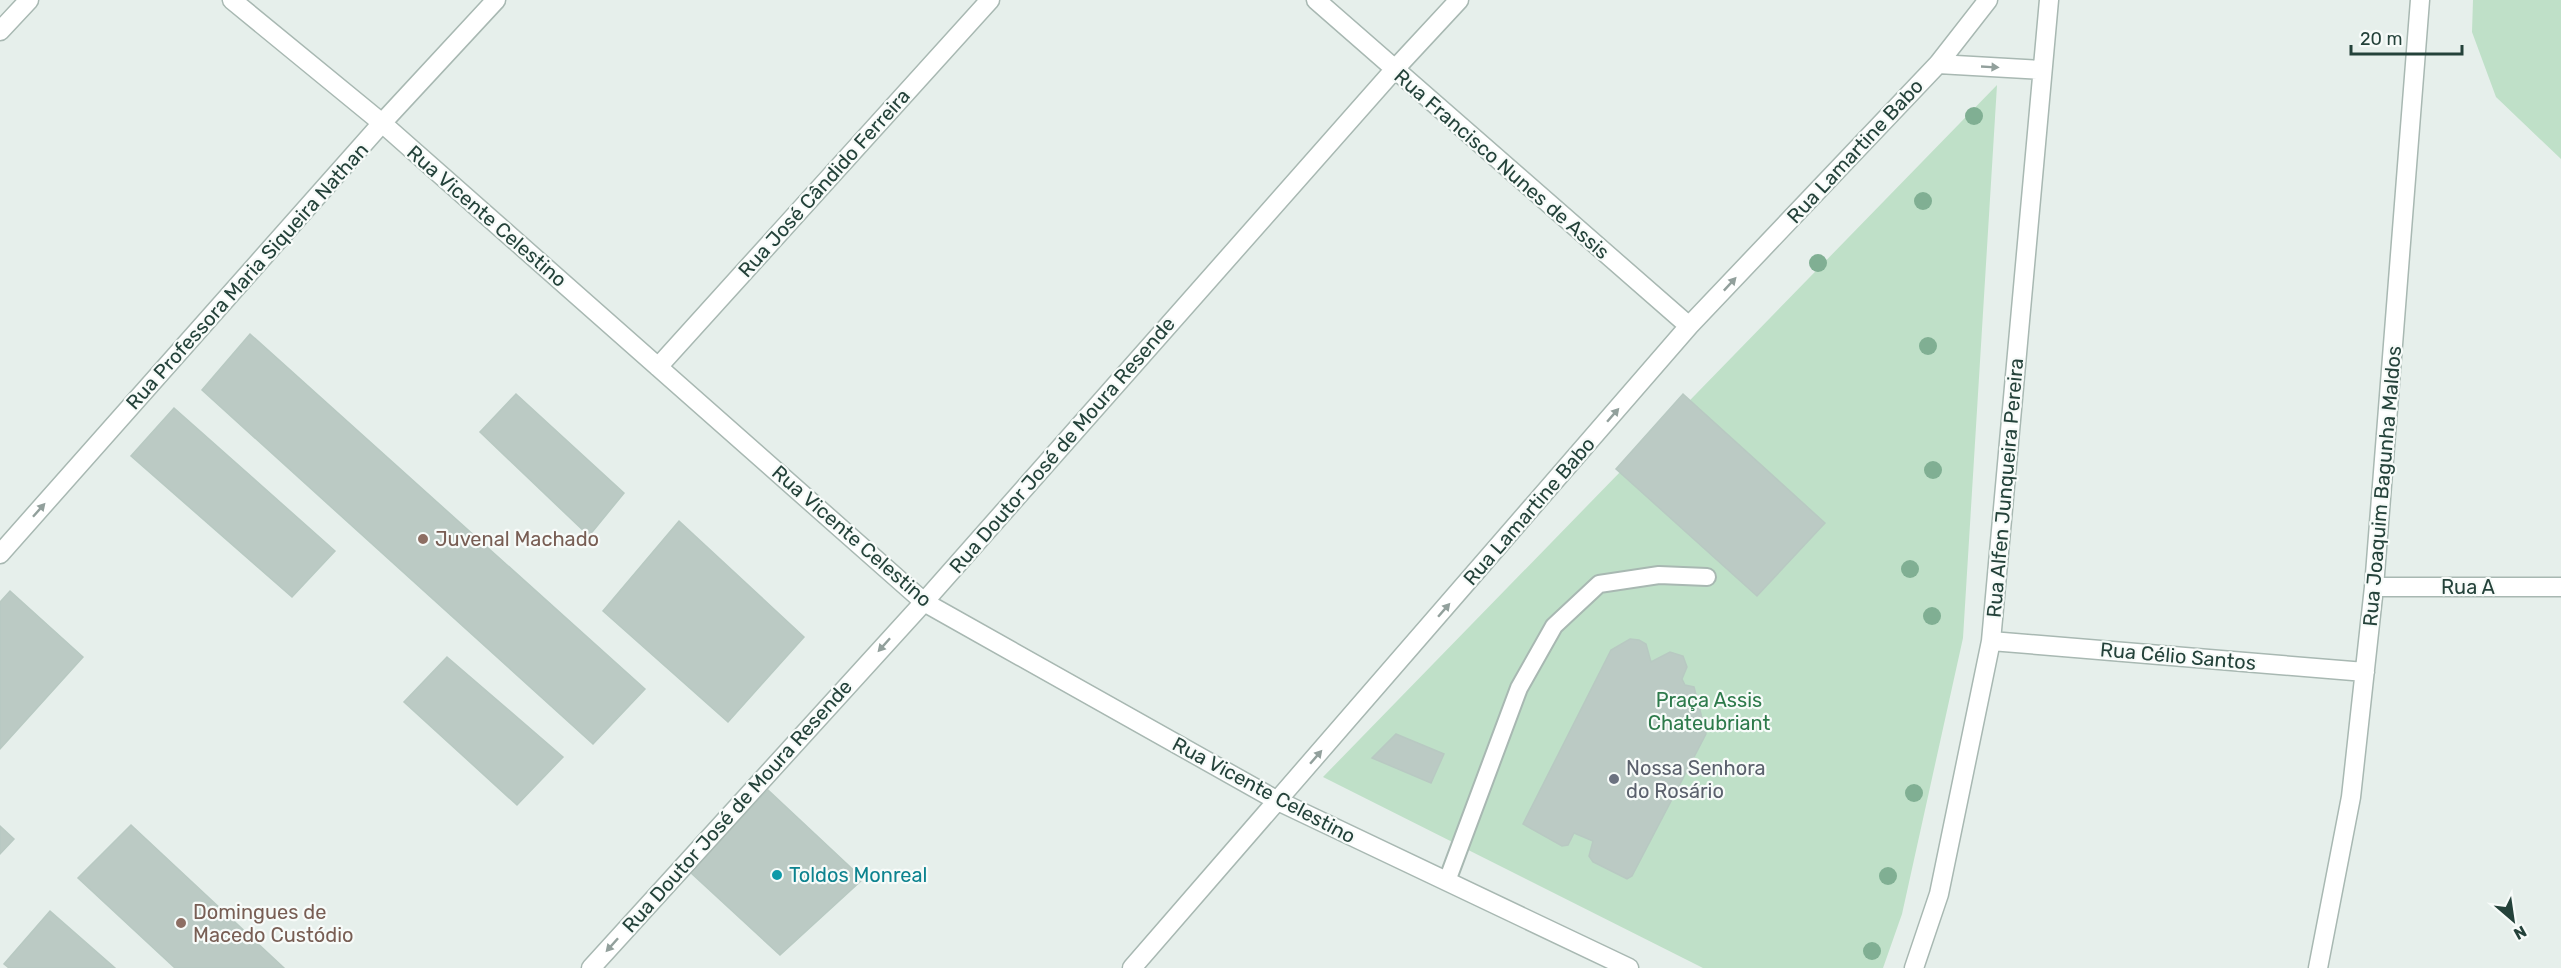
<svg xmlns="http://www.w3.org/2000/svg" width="2561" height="968" font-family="Rubik,sans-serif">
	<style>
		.green { fill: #bfe0c8 }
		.building { fill: #bbcac4; stroke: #b8c9c2; stroke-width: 1.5 }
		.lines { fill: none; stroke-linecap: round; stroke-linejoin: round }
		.lane-casing { stroke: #a8b8b2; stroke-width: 20 }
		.street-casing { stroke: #a8b8b2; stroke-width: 21 }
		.lane { stroke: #fff; stroke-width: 16 }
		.street { stroke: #fff; stroke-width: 18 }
		.tree { fill: #80af93 }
		.oneway { fill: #92a09c }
		.education-dot { fill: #8d6e63; stroke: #f7fbf9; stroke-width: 2 }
		.worship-dot { fill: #6b7280; stroke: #f7fbf9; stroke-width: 2 }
		.culture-dot { fill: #0f9aa8; stroke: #f7fbf9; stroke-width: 2 }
		.labels { text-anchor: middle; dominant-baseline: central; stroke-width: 4.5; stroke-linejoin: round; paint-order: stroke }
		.street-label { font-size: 20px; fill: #24423a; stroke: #f7fbf9 }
		.education-label { font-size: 20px; fill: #785e54; stroke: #f7fbf9; text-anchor: start }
		.park-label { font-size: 20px; fill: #2d7a4b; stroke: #f7fbf9 }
		.worship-label { font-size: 20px; fill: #5b616d; stroke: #f7fbf9; text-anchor: start }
		.culture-label { font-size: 20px; fill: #0d838f; stroke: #f7fbf9; text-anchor: start }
	</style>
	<rect width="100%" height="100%" fill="#e6efeb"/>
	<path class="green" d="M2473 0H2561V159L2496 97 2472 32Z
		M1997 85 1963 638 1902 914 1883 968H1703L1323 777Z"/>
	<path class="building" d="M250 334 645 689 593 744 202 390Z
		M516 394 624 493 589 536 480 432Z
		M1683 394 1825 523 1757 596 1616 469Z
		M174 408 335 551 292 597 131 456Z
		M679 521 804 637 728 722 603 611Z
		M10 591 83 657 0 749V602Z
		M1630 639 1639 640 1646 644 1651 662 1670 652 1683 656 1687 667 1682 679 1685 685 1694 687 1706 734 1632 876 1627 879 1593 862 1589 856 1593 841 1574 833 1568 845 1562 846 1523 824 1611 650Z
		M447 657 563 757 517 805 404 702Z
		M1396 734 1444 754 1431 783 1372 758Z
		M768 790 863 879 780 955 690 872Z
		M131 825 284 968H175L78 878Z
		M0 826 14 839 0 854Z
		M50 911 115 968H9L4 964Z"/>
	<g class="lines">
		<defs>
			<path id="lane" d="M1447 881 1519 688 1554 626 1599 584 1659 575 1707 577"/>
			<path id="street" d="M232 0 382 123 924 602 1278 801 1629 968
				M1316 0 1689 326
				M0 31 29 0
				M1938 64 2042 70
				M658 367 990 0
				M0 554 382 123 496 0
				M2374 587H2561
				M1991 641 2365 672
				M591 968 924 602 1394 70 1459 0
				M1132 968 1689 326 1938 64 1988 0
				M1914 968 1939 894 1991 641 2049 0
				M2318 968 2351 797 2374 587 2420 0"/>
		</defs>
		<use href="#lane" class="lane-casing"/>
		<use href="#street" class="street-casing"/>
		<use href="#lane" class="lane"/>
		<use href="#street" class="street"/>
	</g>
	<g class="tree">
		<circle cx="1974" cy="116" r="9"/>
		<circle cx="1923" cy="201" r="9"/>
		<circle cx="1818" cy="263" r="9"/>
		<circle cx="1928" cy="346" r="9"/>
		<circle cx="1933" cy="470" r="9"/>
		<circle cx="1910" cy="569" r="9"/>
		<circle cx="1932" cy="616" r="9"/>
		<circle cx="1914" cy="793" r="9"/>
		<circle cx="1888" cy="876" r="9"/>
		<circle cx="1872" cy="951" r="9"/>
	</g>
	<defs><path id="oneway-solid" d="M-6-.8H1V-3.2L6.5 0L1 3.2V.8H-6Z" transform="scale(1.5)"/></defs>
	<g class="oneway">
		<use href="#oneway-solid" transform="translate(1990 67) rotate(3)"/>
		<use href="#oneway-solid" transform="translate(1730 284) rotate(-47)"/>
		<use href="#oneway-solid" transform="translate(1613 415) rotate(-49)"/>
		<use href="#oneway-solid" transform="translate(39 510) rotate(-48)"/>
		<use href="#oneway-solid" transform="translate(1444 610) rotate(-49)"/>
		<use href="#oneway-solid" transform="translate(884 645) rotate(132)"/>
		<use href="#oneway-solid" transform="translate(1316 757) rotate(-49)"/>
		<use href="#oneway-solid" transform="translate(612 945) rotate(132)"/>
	</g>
	<g class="education-dot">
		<circle cx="423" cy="539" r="6"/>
		<circle cx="181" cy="923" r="6"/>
	</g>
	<circle class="worship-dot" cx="1614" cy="779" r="6"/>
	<circle class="culture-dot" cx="777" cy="875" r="6"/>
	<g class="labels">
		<g class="street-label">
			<text transform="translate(1855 151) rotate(-47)">Rua Lamartine Babo</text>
			<text transform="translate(1502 164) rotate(41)">Rua Francisco Nunes de Assis</text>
			<text transform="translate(824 183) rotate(-48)">Rua José Cândido Ferreira</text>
			<text transform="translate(487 216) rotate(41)">Rua Vicente Celestino</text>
			<text transform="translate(247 276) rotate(-48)">Rua Professora Maria Siqueira Nathan</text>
			<text transform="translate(1062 445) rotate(-49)">Rua Doutor José de Moura Resende</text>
			<text transform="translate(2382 486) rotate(-85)">Rua Joaquim Bagunha Maldos</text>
			<text transform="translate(2005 488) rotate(-85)">Rua Alfen Junqueira Pereira</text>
			<text transform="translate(1529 511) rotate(-49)">Rua Lamartine Babo</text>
			<text transform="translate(852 536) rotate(41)">Rua Vicente Celestino</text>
			<text x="2468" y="587">Rua A</text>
			<text transform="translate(2178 656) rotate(5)">Rua Célio Santos</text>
			<text transform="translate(1264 790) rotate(28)">Rua Vicente Celestino</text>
			<text transform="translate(737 806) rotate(-48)">Rua Doutor José de Moura Resende</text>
		</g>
		<g class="education-label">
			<text x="435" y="539">Juvenal Machado</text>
			<text x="193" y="912">Domingues de<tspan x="193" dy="23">Macedo Custódio</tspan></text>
		</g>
		<g class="park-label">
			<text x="1709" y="700">Praça Assis<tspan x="1709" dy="23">Chateubriant</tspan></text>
		</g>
		<g class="worship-label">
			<text x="1626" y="768">Nossa Senhora<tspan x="1626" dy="23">do Rosário</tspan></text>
		</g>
		<g class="culture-label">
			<text x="789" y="875">Toldos Monreal</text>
		</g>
	</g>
	<g transform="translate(2513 920) rotate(151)" stroke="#f7fbf9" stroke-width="4.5" paint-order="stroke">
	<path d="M0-4.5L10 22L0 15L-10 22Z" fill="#24423a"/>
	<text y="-9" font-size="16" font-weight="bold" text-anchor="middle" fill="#24423a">N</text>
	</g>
	<path d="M2351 45v9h111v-9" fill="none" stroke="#24423a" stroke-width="3"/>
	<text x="2360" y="45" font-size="18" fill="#24423a" stroke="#f7fbf9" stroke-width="4.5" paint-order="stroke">20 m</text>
</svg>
